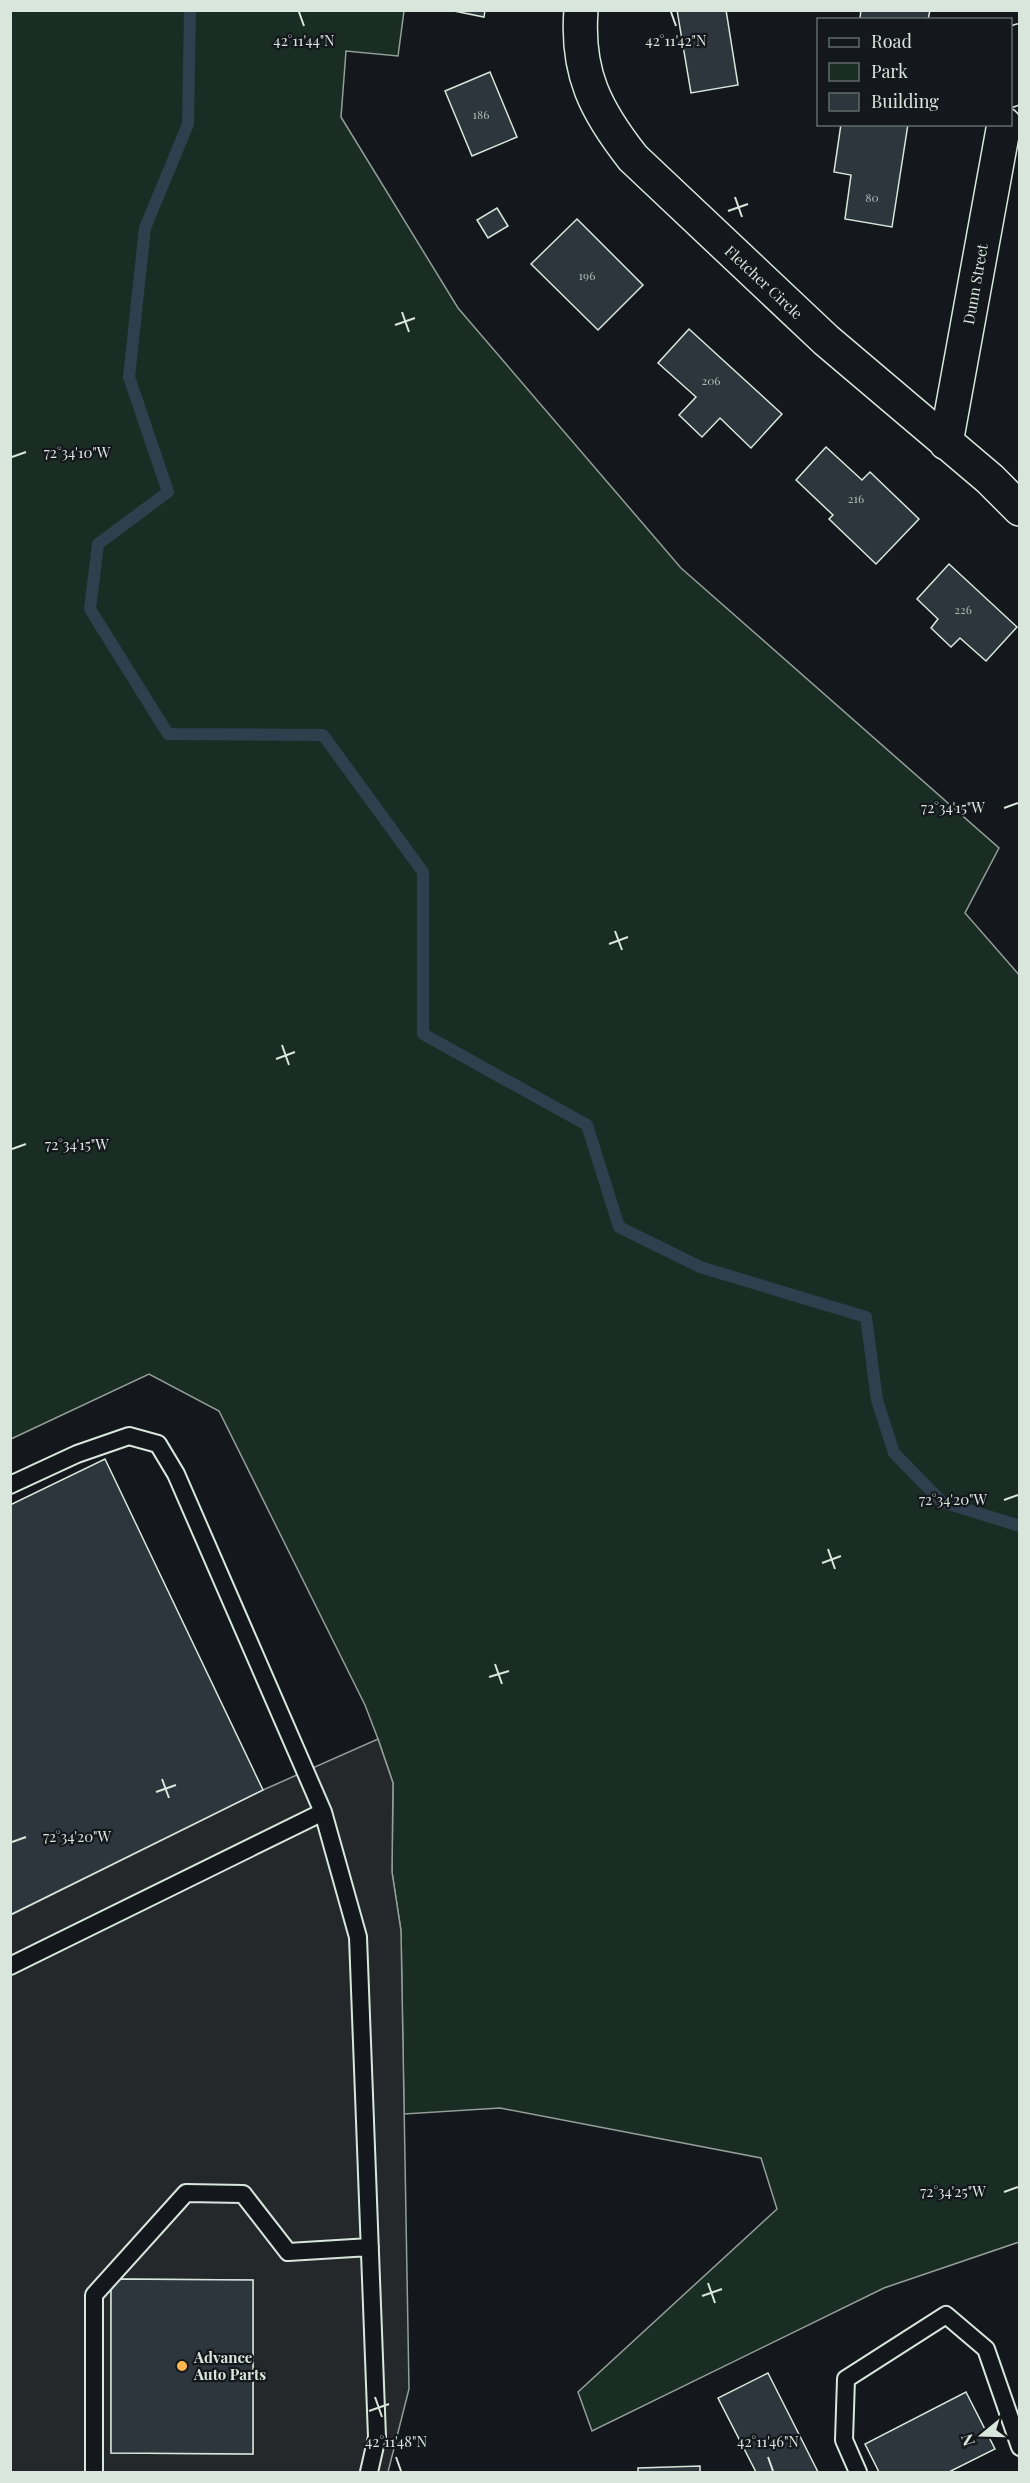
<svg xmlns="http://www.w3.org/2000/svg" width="1030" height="2483" font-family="'Playfair Display',serif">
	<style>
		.green { fill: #1a2d24; stroke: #939e99; stroke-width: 1.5 }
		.parking { fill: #24282b; stroke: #939e99; stroke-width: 1.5; fill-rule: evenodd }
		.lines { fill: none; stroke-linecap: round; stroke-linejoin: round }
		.stream { stroke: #2f3f4d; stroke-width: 12 }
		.building { fill: #2c363c; stroke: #d8e6dc; stroke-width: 1.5 }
		.lane-casing { stroke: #d8e6dc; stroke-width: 20 }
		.street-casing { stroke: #d8e6dc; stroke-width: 36 }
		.lane { stroke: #14181c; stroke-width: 16 }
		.street { stroke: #14181c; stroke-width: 33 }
		.ticks { fill: none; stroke: #d8e6dc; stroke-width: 2 }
		.poi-dot { fill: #ffb74d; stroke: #14181c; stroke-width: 2 }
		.labels { text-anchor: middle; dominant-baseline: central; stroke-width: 4.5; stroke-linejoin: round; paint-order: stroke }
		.number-label { font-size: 12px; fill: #adbab4 }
		.street-label { font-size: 15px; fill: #d8e6dc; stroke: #14181c }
		.poi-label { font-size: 15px; font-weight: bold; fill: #d8e6dc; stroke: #14181c; text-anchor: start }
		.ticks-label { font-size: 15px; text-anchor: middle; fill: #d8e6dc; stroke: #14181c; stroke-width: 4.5; stroke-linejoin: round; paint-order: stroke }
	</style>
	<rect width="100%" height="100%" fill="#14181c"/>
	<path class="green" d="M10 11H404L398 56 346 51 341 117 458 308 681 568 999 848 965 913 1020 976 1019 2242 884 2288 592 2431 578 2392 777 2209 761 2158 500 2108 404 2114 401 1931 392 1872 393 1783 378 1739 365 1705 219 1411 149 1374 11 1439Z"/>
	<path class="parking" d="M378 1739 393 1783 392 1872 401 1931 409 2389 388 2472H11V1915L263 1790ZM111 2279 253 2280V2454L111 2453Z"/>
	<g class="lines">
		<path class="stream" d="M190 10 188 124 145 228 129 377 168 492 98 544 90 609 168 734 323 735 423 872V1034L587 1125 619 1227 700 1267 866 1317 877 1400 894 1453 942 1502 1020 1526"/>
	</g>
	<path class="building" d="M449 10H485L484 17Z
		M677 10H726L738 85 691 93Z
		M861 10H930L928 20H869L860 18Z
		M490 72 517 137 472 156 445 91Z
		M841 124H908L892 227 845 219 851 175 834 172Z
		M497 208 508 226 488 238 477 220Z
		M577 219 643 285 598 330 531 264Z
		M689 329 782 414 751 448 720 418 702 437 679 415 696 397 658 363Z
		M826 447 862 480 870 472 919 519 876 564 829 519 833 515 796 480Z
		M949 564 1017 627 986 661 960 638 951 647 931 628 938 619 917 599Z
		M105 1459 263 1790 10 1915V1505Z
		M111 2279 253 2280V2454L111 2453Z
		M768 2373 818 2472H756L718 2398Z
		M966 2392 995 2449 949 2472H879L865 2444Z
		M700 2466V2472H638V2468Z"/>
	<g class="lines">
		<defs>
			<path id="lane" d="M10 1485 77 1454 129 1436 158 1444 176 1474 323 1812
				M10 1966 323 1812 358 1937 377 2437 369 2472
				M94 2472V2295L186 2193 243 2194 288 2252 370 2247
				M858 2472 844 2440 846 2379 946 2315 986 2349 1020 2447"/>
			<path id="street" d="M581 10C576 73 596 111 633 158L826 340 990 479 1020 509
				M1010 90 1020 41
				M946 443 1004 124"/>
		</defs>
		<use href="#lane" class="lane-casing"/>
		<use href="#street" class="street-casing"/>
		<use href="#lane" class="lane"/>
		<use href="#street" class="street"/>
	</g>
	<path class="ticks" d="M299 12 304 26M671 12 676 26M735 197 742 217M728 211 748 204M402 312 409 332M395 325 415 318M12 457 26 452M1004 808 1018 803M615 931 622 950M609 944 628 937M282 1045 289 1065M276 1059 295 1052M12 1149 26 1144M1004 1500 1018 1495M828 1549 835 1569M822 1563 841 1556M495 1664 502 1684M489 1677 509 1671M162 1779 169 1798M156 1792 176 1785M12 1842 26 1837M1004 2192 1018 2187M708 2283 715 2303M702 2296 722 2289M375 2397 382 2417M369 2411 389 2404M396 2457 401 2471M768 2457 773 2471"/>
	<circle class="poi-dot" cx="182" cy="2366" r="6"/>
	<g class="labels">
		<g class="number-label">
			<text x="481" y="114">186</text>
			<text x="872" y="197">80</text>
			<text x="587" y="275">196</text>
			<text x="711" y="380">206</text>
			<text x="856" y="498">216</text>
			<text x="963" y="609">226</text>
		</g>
		<g class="street-label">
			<text transform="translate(764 282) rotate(43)">Fletcher Circle</text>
			<text transform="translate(975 284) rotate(-80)">Dunn Street</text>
		</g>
		<g class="poi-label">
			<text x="194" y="2357">Advance<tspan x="194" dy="17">Auto Parts</tspan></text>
		</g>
	</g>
	<g class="ticks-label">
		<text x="676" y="46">42°11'42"N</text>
		<text x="304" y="46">42°11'44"N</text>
		<text x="77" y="458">72°34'10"W</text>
		<text x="953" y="813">72°34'15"W</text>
		<text x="77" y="1150">72°34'15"W</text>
		<text x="953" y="1505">72°34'20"W</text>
		<text x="77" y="1842">72°34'20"W</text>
		<text x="953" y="2197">72°34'25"W</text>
		<text x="396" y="2447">42°11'48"N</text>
		<text x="768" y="2447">42°11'46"N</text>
	</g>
	<rect width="1030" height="2483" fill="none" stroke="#d8e6dc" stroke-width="24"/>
	<rect x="817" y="18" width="195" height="108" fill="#14181c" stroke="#626a69" stroke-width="1.5"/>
	<rect x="829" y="38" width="30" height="9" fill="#14181c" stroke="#626a69" stroke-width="1.5"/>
	<text x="871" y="48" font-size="18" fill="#d8e6dc">Road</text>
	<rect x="829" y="63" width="30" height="18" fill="#1a2d24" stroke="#626a69" stroke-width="1.5"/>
	<text x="871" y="78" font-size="18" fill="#d8e6dc">Park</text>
	<rect x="829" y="93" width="30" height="18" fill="#2c363c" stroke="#626a69" stroke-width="1.5"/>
	<text x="871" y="108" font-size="18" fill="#d8e6dc">Building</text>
	<g transform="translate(982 2435) rotate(251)" stroke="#14181c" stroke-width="4.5" paint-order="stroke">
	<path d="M0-4.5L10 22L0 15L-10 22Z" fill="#d8e6dc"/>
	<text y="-9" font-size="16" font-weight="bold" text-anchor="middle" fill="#d8e6dc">N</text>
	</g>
</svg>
